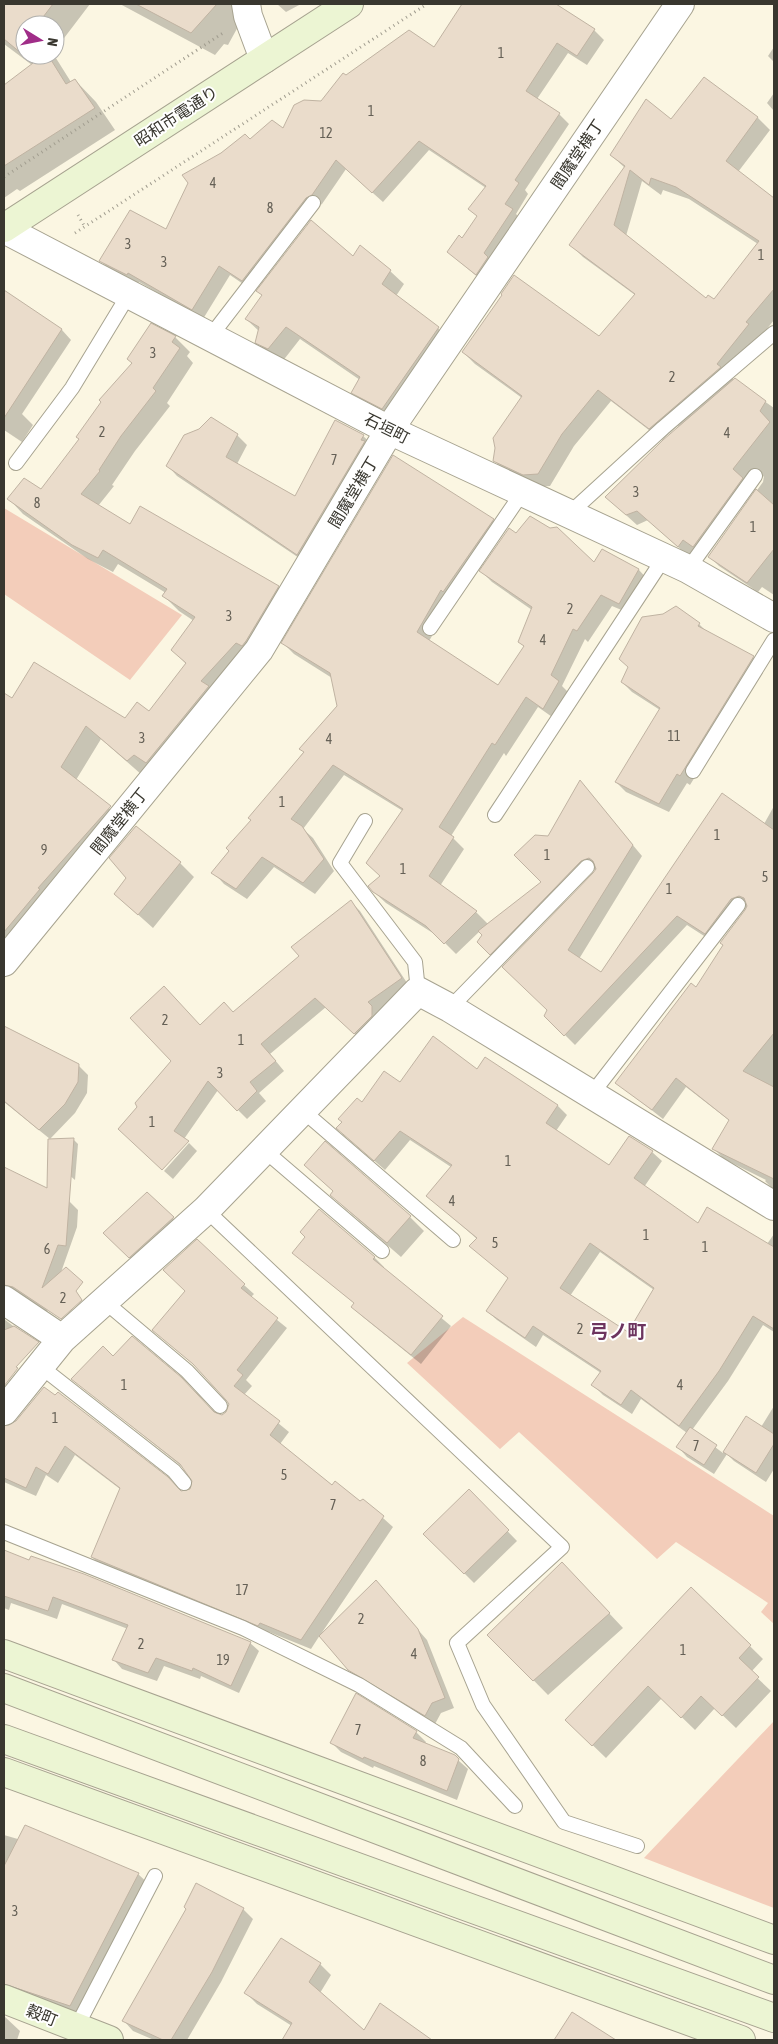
<svg xmlns="http://www.w3.org/2000/svg" width="778" height="2044" font-family="'Asap Condensed','Noto Sans JP',sans-serif">
	<style>
		.green { fill: #f3cdba }
		.shadow { fill: #0003; fill-rule: evenodd }
		.building { fill: #eadccb; stroke: #c0b3a2; fill-rule: evenodd }
		.lines { fill: none; stroke-linecap: round; stroke-linejoin: round }
		.lane-casing { stroke: #a7a390; stroke-width: 16 }
		.street-casing { stroke: #a7a390; stroke-width: 30 }
		.secondary-casing { stroke: #a7a390; stroke-width: 30 }
		.path { stroke: #a19d8f; stroke-width: 3; stroke-dasharray: 1 4; stroke-linecap: butt }
		.lane { stroke: #fff; stroke-width: 14 }
		.street { stroke: #fff; stroke-width: 28 }
		.secondary { stroke: #ecf5d3; stroke-width: 28 }
		.labels { text-anchor: middle; dominant-baseline: central; stroke-width: 4; stroke-linejoin: round; paint-order: stroke }
		.number-label { font-size: 14px; fill: #656056 }
		.street-label { font-size: 16px; fill: #39372f; stroke: #fff }
		.quarter-label { font-size: 19px; font-weight: bold; fill: #6d345f; stroke: #fff }
	</style>
	<rect width="100%" height="100%" fill="#fbf6e2"/>
	<path class="green" d="M4 508 182 615 130 680 4 594Z
		M463 1317 774 1516V1624L761 1612 768 1603 676 1542 657 1559 519 1432 500 1449 407 1363Z
		M774 1721V1908L644 1858Z"/>
	<path class="shadow" d="M4 4H90L55 50V25H25V55H54L71 82 75 80 96 102 115 130 20 191 17 189 4 198V114L12 107 4 94V87L32 65 4 44Z
		M120 4H235L245 14 228 45 224 44 215 55Z
		M277 4H301L286 12Z
		M487 4H554L594 30 604 40 587 65 568 53 537 99 559 114 569 124 525 190 528 194 516 214 522 220 486 284 448 252 462 239 478 217 469 209 486 188 429 150 383 202 346 169 322 204 316 208 252 290 230 275 203 319 139 282 137 285 111 271 101 261 167 231 250 141 283 130 322 102 346 77 434 49 480 15Z
		M774 47V62L768 56Z
		M774 93V111L767 103Z
		M758 118 770 130 738 172 774 207V320L729 376 774 408V595L762 587 758 592 719 566 709 556 763 482 764 476 758 481 704 556 694 549 688 556 648 520 637 525 606 497 680 428 678 426 662 440 611 401 574 446 550 486 536 487 506 473 494 460 522 398 475 364 463 352 599 338 635 295 583 257 570 244 625 168 611 155 671 121ZM642 181 661 195 663 190 689 199 758 244 714 301 706 299 626 236Z
		M390 271 404 284 396 296 438 328 451 341 396 421 366 406 353 392 360 380 300 339 282 362 270 356 257 342 259 331 246 319 263 296 258 291Z
		M4 292 62 330 71 340 22 414 33 425 22 442 4 430Z
		M175 337 190 352 187 356 193 363 167 403 170 406 135 451 112 485 114 486 98 506 130 526 278 587 293 601 142 775 101 739 76 780 125 822 4 952V846L17 831 4 822V694L12 699 125 720 149 713 187 665 173 650 194 621 179 611 164 596 166 593 118 564 113 572 88 559 23 514 9 499 42 491Z
		M237 435 247 445 237 464 296 497 363 436 373 445 308 564 177 476 168 466Z
		M493 520 504 531 453 601 429 641 498 686 525 647 519 642 532 610 492 582 481 571 516 534 594 564 602 550 639 570 650 582 631 614 612 606 588 642 585 639 562 686 569 693 555 719 538 707 506 756 504 753 451 836 464 849 440 886 476 912 488 924 542 882 549 837 580 782 642 856 579 959 601 973 764 824 774 806V1190L765 1181 766 1180 724 1159 714 1149 730 1121 686 1087 663 1119 617 1083 696 989 747 907 741 909 715 943 687 925 575 1045 546 1016 548 1010 504 967 597 869 591 871 501 964 479 942 484 935 480 931 456 954 439 937 386 903 374 892 382 877 403 811 344 775 303 829 313 838 334 871 315 894 274 867 247 899 224 884 213 872 338 706 332 678 294 654 283 643Z
		M699 624 708 633 753 657 763 667 690 785 687 783 669 812 626 792 616 782 660 710 632 692 622 682Z
		M180 863 194 877 153 928 115 894Z
		M351 902 360 911 411 989 377 1012 382 1017 364 1043 326 1007 270 1054 284 1071 259 1093 266 1101 247 1119 218 1090 184 1139 139 1107 200 1026 234 1013 300 956Z
		M4 1027 78 1065 88 1075 87 1093 75 1113 50 1139 4 1102Z
		M478 1070 557 1105 567 1115 556 1131 609 1167 652 1152 662 1161 644 1187 698 1225 767 1244 774 1234V1332L763 1325 728 1381 692 1430 723 1453 746 1418 761 1427 774 1406V1469L766 1482 734 1461 727 1454 714 1474 687 1457 678 1447 687 1433 641 1399 632 1414 603 1395 593 1385 601 1373 543 1335 536 1347 497 1320 487 1311 509 1279 471 1246 477 1239 428 1196 451 1167 410 1140 385 1170 348 1138 362 1104 401 1084ZM600 1252 654 1290 628 1334 570 1296Z
		M73 1139 78 1144 75 1180 54 1162Z
		M189 1143 197 1151 173 1179 164 1171Z
		M305 1165 410 1217 424 1231 401 1257 346 1209 332 1195 334 1192Z
		M4 1168 68 1200 78 1210 77 1227 47 1312 16 1294 4 1298Z
		M172 1217 182 1227 139 1267 105 1233Z
		M294 1253 374 1257 384 1267 383 1269 451 1326 421 1364 363 1317 353 1307 355 1304Z
		M244 1285 254 1294 250 1298 287 1328 246 1380 252 1386 244 1395 289 1432 280 1444 333 1486 361 1503 363 1500 393 1527 321 1634 376 1582 427 1640 454 1708 441 1713 435 1724 359 1679 320 1635 311 1649 269 1632 268 1635 102 1567 92 1557 120 1489 75 1455 58 1483 46 1475 36 1496 4 1482V1448L23 1415 181 1492 186 1493 193 1487 192 1477 186 1470 73 1379 113 1358 214 1414 222 1416 227 1413 230 1404 201 1371 154 1330Z
		M4 1319 21 1332 13 1371 4 1383Z
		M469 1491 517 1541 474 1583 425 1534Z
		M4 1552 250 1643 259 1651 239 1693 201 1676 200 1679 164 1666 157 1681 122 1669 114 1660 128 1629 62 1604 57 1619 11 1603 9 1610 4 1608Z
		M576 1578 623 1628 548 1695 489 1635Z
		M691 1588 763 1659 751 1672 771 1691 736 1728 715 1708 695 1730 662 1698 606 1758 580 1733Z
		M416 1732 426 1742 425 1744 450 1753 468 1769 457 1800 374 1766 373 1768 341 1752 331 1742Z
		M4 1835 138 1874 151 1886 83 2018 4 2003Z
		M243 1909 253 1919 221 1982 187 2040H154L133 2031 124 2021Z
		M282 1940 320 1964 331 1975 320 1993 364 2032 381 2005 430 2040H283L292 2026 257 2004 246 1993Z
		M573 2014 610 2038 613 2040H556Z
		M4 2016 20 2031 17 2040H4Z"/>
	<path class="building" d="M4 4H53L37 25H25V55H48L66 84 75 79 95 108 4 166V85L33 63 4 39Z
		M136 4H217L191 33Z
		M462 4H556L595 29 577 56 557 43 526 91 560 113 515 180 519 183 505 204 513 209 484 253 488 257 476 275 447 252 459 235 462 238 477 216 468 209 486 186 419 141 372 193 336 160 312 195 306 198 242 281 219 266 192 310 128 273 127 275 99 261 130 210 166 229 188 183 182 175 221 153 245 134 250 139 272 120 283 128 294 105 304 100 321 101 343 73 346 75 409 30 434 47Z
		M704 77 758 117 726 161 774 198V289L746 322 749 324 717 364 721 367 649 429 598 390 562 434 538 474 523 475 493 461 495 448 493 438 522 396 462 352 502 295 501 294 514 275 599 336 635 294 569 245 625 166 610 155 646 99 671 119ZM630 170 649 185 651 178 676 187 759 241 714 299 708 295 706 298 614 225Z
		M311 220 353 256 360 245 391 270 382 284 439 327 382 409 351 393 360 377 286 327 268 349 255 343 259 327 245 319 262 295 256 291Z
		M4 290 62 329 4 418Z
		M151 323 176 336 172 342 180 348 153 388 156 391 121 436 99 470 100 471 81 494 130 524 140 506 279 586 246 641 242 646 236 643 201 681 209 686 146 763 134 755 127 761 86 726 61 767 111 806 38 888 40 889 4 932V693L12 698 34 662 125 718 137 702 149 711 186 663 171 650 195 617 162 596 167 589 103 550 98 558 72 545 7 499 24 478 41 489 79 439 76 437 101 402 99 400 132 363 127 359Z
		M735 378 766 401 760 411 770 422 733 469 743 478 693 547 683 540 678 547 637 511 626 515 605 497 663 440Z
		M211 417 238 434 226 457 295 496 335 420 364 435 361 440 365 441 297 555 166 466 184 435 199 429Z
		M393 455 494 519 443 592 441 590 417 632 498 685 524 646 518 642 532 607 479 571 509 528 516 533 530 516 550 528 557 527 594 562 602 549 639 569 619 604 601 595 577 631 573 629 551 675 559 681 543 709 526 697 495 745 492 743 439 827 454 837 429 876 477 911 444 944 426 926 373 892 368 886 380 876 366 863 403 809 333 765 291 819 302 826 324 859 303 883 262 857 236 889 211 873 229 851 226 848 251 820 248 818 304 752 299 749 337 706 330 673 281 643Z
		M756 489 774 505V549L747 583 708 557Z
		M676 606 700 623 698 626 754 656 680 776 677 774 659 804 615 782 660 708 621 682 628 667 619 659 642 617 663 614Z
		M580 780 633 845 568 950 601 972 722 793 774 830V1033L743 1071 774 1087V1179L712 1149 729 1120 676 1078 652 1110 615 1083 691 983 696 987 723 945 720 943 745 910 747 906 744 898 739 896 731 899 705 934 677 916 564 1036 544 1016 547 1010 502 967 593 873 596 869 593 861 589 858 581 861 490 955 477 942 482 935 478 931 541 882 514 855 535 835 548 836Z
		M136 826 181 862 138 915 114 894 126 878 109 858Z
		M351 900 402 978 368 1002 372 1006V1016L354 1034 315 998 261 1044 276 1061 250 1082 257 1091 237 1111 208 1081 174 1131 189 1141 162 1170 118 1129 137 1107 135 1103 171 1061 130 1018 164 986 200 1025 224 1002 233 1012 299 956 291 947Z
		M4 1026 79 1064 78 1082 65 1104 39 1130 4 1101Z
		M433 1036 477 1069 485 1057 558 1105 546 1123 609 1165 629 1136 653 1151 634 1178 698 1223 707 1207 774 1247V1329L753 1316 719 1371 679 1426 631 1390 621 1405 591 1385 601 1371 533 1326 525 1338 486 1311 508 1278 469 1246 477 1238 426 1196 452 1165 400 1131 374 1161 336 1128 342 1122 338 1119 357 1098 362 1102 384 1071 400 1082ZM590 1243 654 1288 628 1332 560 1288Z
		M74 1138 66 1246 58 1245 42 1288 66 1267 83 1282 76 1291 82 1300 61 1319 13 1287 4 1285V1167L47 1188 48 1139Z
		M325 1141 411 1216 387 1243 330 1195 333 1191 304 1165Z
		M147 1192 174 1217 129 1258 103 1233Z
		M319 1209 375 1257 373 1259 378 1263 443 1316 411 1355 351 1307 354 1303 292 1253 305 1237 300 1232Z
		M197 1239 245 1284 241 1288 278 1318 237 1370 243 1375 234 1386 280 1421 270 1435 332 1485 335 1481 360 1501 363 1499 384 1516 301 1640 260 1623 258 1626 91 1557 120 1488 65 1446 48 1474 36 1467 26 1488 4 1478V1426L16 1421 44 1387 55 1395 58 1392 168 1477 181 1491 190 1489 192 1481 180 1464 71 1379 103 1346 113 1356 132 1336 181 1377 214 1412 222 1415 226 1412 229 1404 226 1400 193 1364 152 1330 185 1291 163 1270Z
		M14 1326 39 1342 16 1367 18 1368 4 1386V1330Z
		M746 1416 774 1434V1444L756 1473 723 1452Z
		M690 1427 717 1445 704 1465 676 1447Z
		M469 1489 509 1530 464 1574 423 1534Z
		M4 1550 29 1560 31 1556 84 1574 251 1642 231 1686 193 1668 192 1671 156 1658 148 1673 112 1660 128 1625 53 1597 48 1611 4 1596Z
		M562 1562 610 1613 533 1681 487 1635Z
		M376 1580 418 1629 445 1698 432 1703 425 1716 348 1670 319 1636Z
		M691 1587 751 1645 739 1658 759 1677 722 1716 701 1696 681 1718 648 1686 592 1746 565 1720Z
		M356 1693 417 1731 413 1738 455 1755 459 1759 447 1791 364 1757 363 1759 330 1743Z
		M25 1825 139 1873 70 2006 4 1984V1866Z
		M196 1883 244 1908 212 1972 171 2040H163L122 2021 186 1909 184 1907Z
		M281 1938 321 1963 309 1982 364 2030 380 2003 432 2040H282L292 2023 244 1993Z
		M572 2012 616 2040H554Z"/>
	<g class="lines">
		<defs>
			<path id="lane" d="M210 337 313 203
				M16 463 72 388 129 294
				M569 514 663 428 774 333
				M688 569 755 476
				M430 628 522 493
				M693 771 774 640
				M495 815 664 558
				M365 821 340 863 415 962 418 991
				M450 1008 587 867
				M591 1095 738 905
				M302 1110 453 1240
				M264 1150 382 1251
				M206 1210 562 1547 457 1643 483 1705 564 1822 637 1846
				M104 1301 187 1371 220 1406
				M40 1366 174 1471 184 1483
				M4 1532 243 1628 359 1685 461 1748 515 1806
				M76 2028 155 1876"/>
			<path id="street" d="M246 4 248 16 264 59
				M4 229 389 430 688 569 774 618
				M4 962 259 650 395 421 680 4
				M4 1300 62 1339
				M4 1411 62 1339 206 1210 418 991 450 1008 774 1206"/>
			<path id="secondary" d="M4 228 349 4
				M4 1654 774 1940
				M4 1688 774 1980
				M4 1739 774 2018
				M4 1772 741 2040
				M4 1999 109 2040"/>
		</defs>
		<use href="#lane" class="lane-casing"/>
		<use href="#street" class="street-casing"/>
		<use href="#secondary" class="secondary-casing"/>
		<path class="path" d="M4 177 223 33
			M78 215 85 227
			M75 233 427 4"/>
		<use href="#lane" class="lane"/>
		<use href="#street" class="street"/>
		<use href="#secondary" class="secondary"/>
	</g>
	<g class="labels">
		<g class="number-label">
			<text x="501" y="53">1</text>
			<text x="371" y="111">1</text>
			<text x="326" y="133">12</text>
			<text x="213" y="183">4</text>
			<text x="270" y="208">8</text>
			<text x="128" y="244">3</text>
			<text x="761" y="255">1</text>
			<text x="164" y="262">3</text>
			<text x="153" y="353">3</text>
			<text x="672" y="377">2</text>
			<text x="102" y="432">2</text>
			<text x="727" y="433">4</text>
			<text x="334" y="460">7</text>
			<text x="636" y="492">3</text>
			<text x="37" y="503">8</text>
			<text x="753" y="527">1</text>
			<text x="570" y="609">2</text>
			<text x="229" y="616">3</text>
			<text x="543" y="640">4</text>
			<text x="674" y="736">11</text>
			<text x="142" y="738">3</text>
			<text x="329" y="739">4</text>
			<text x="282" y="802">1</text>
			<text x="717" y="835">1</text>
			<text x="44" y="850">9</text>
			<text x="547" y="855">1</text>
			<text x="403" y="869">1</text>
			<text x="765" y="877">5</text>
			<text x="669" y="889">1</text>
			<text x="165" y="1020">2</text>
			<text x="241" y="1040">1</text>
			<text x="220" y="1073">3</text>
			<text x="152" y="1122">1</text>
			<text x="508" y="1161">1</text>
			<text x="452" y="1201">4</text>
			<text x="646" y="1235">1</text>
			<text x="495" y="1243">5</text>
			<text x="705" y="1247">1</text>
			<text x="47" y="1249">6</text>
			<text x="63" y="1298">2</text>
			<text x="580" y="1329">2</text>
			<text x="124" y="1385">1</text>
			<text x="680" y="1385">4</text>
			<text x="55" y="1418">1</text>
			<text x="696" y="1446">7</text>
			<text x="284" y="1475">5</text>
			<text x="333" y="1505">7</text>
			<text x="242" y="1590">17</text>
			<text x="361" y="1619">2</text>
			<text x="141" y="1644">2</text>
			<text x="683" y="1650">1</text>
			<text x="414" y="1654">4</text>
			<text x="223" y="1660">19</text>
			<text x="358" y="1730">7</text>
			<text x="423" y="1761">8</text>
			<text x="15" y="1911">3</text>
		</g>
		<g class="street-label">
			<text transform="translate(176 116) rotate(-33)">昭和市電通り</text>
			<text transform="translate(577 154) rotate(-56)">閻魔堂横丁</text>
			<text transform="translate(387 428) rotate(26)">石垣町</text>
			<text transform="translate(353 492) rotate(-59)">閻魔堂横丁</text>
			<text transform="translate(119 821) rotate(-51)">閻魔堂横丁</text>
			<text transform="translate(42 2015) rotate(21)">穀町</text>
		</g>
		<g class="quarter-label">
			<text x="618" y="1331">弓ノ町</text>
		</g>
	</g>
	<rect width="778" height="2044" fill="none" stroke="#39372f" stroke-width="10"/>
	<g transform="translate(40 40) rotate(100)"><circle r="24" fill="#ffffff" stroke="#b0afac"/>
	<path d="M0-4L9 19L0 12L-9 19Z" fill="#a02d88"/>
	<text y="-8" font-size="14" font-weight="bold" text-anchor="middle" fill="#39372f">N</text>
	</g>
</svg>
